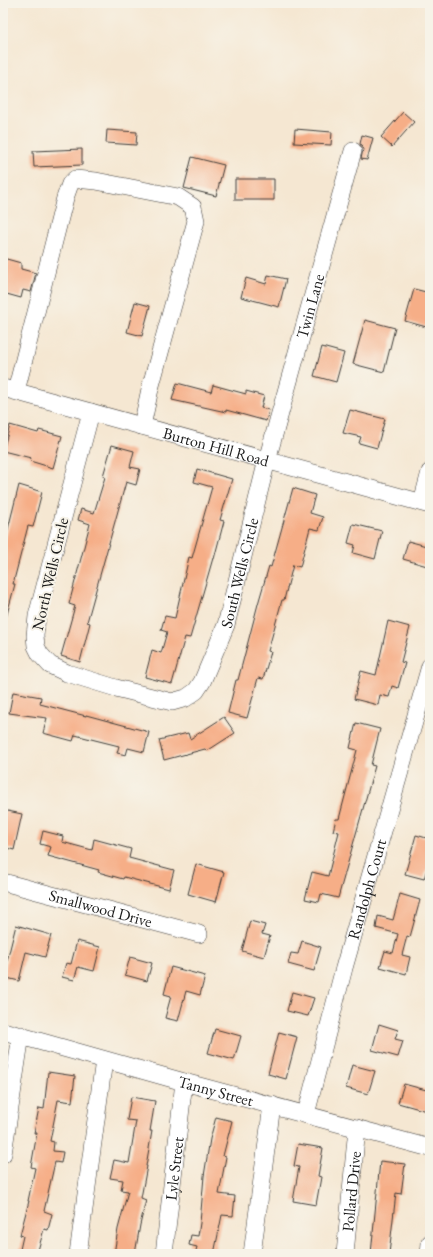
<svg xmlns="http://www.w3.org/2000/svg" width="433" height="1257" font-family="'EB Garamond',serif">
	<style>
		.building { fill: #f6ae87 }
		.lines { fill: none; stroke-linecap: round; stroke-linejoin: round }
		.minor-casing { stroke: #3d3a37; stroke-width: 18 }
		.minor { stroke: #fff; stroke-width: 17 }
		.labels { text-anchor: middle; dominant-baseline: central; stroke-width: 4; stroke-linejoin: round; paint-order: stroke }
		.street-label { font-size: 16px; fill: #1c1c1c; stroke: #f7f3e8 }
	</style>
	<rect width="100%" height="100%" fill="#f7f3e8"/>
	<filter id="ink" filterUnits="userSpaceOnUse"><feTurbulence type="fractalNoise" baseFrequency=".025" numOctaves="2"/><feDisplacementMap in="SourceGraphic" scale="8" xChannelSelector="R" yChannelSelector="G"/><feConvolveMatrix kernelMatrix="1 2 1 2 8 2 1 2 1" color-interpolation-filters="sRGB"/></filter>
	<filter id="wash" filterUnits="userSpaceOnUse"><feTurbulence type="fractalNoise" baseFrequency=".012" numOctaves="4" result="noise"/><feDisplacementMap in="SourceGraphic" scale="16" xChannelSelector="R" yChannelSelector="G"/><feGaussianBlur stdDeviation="0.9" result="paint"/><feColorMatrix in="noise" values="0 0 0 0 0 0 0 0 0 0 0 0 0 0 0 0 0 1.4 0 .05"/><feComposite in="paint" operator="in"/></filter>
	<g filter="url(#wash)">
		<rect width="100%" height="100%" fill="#f5e7d2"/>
		<g id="blocks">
			<path class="building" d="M403 112 414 122 392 147 381 137Z
				M295 129 332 132 331 145 294 143Z
				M107 130 137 132 136 145 106 143Z
				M362 135 373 138 367 160 361 159 363 149 360 144Z
				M82 149V165L34 167 33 151Z
				M192 157 224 165 216 196 184 188Z
				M235 179H274V200H235Z
				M3 258 21 263V269L36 273 31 292 23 290 21 298 3 293Z
				M268 275 286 279 279 307 241 297 246 278 266 284Z
				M414 289 430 293V328L405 321Z
				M135 302 150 306 142 336 127 332Z
				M365 320 395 328 384 372 353 364Z
				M322 347 344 353 336 382 314 376Z
				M177 383 211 392 213 385 246 394V391L264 396 261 408 269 410 266 421 226 410V412L172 400Z
				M350 410 385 419 377 448 359 443 361 437 343 433Z
				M10 425 38 433 39 430 62 436 53 468 30 461 31 458 3 451Z
				M112 445 134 451 130 467 140 469 136 485 126 482 87 622 90 623 80 662 61 656 75 606 69 604 90 524 78 520 81 509 94 513 105 477 103 476Z
				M197 469 232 479 220 520 224 521 214 559 213 558 190 638 185 637 172 684 145 677 152 650 161 653 167 632 161 630 165 616 175 618 189 557 192 558 212 487 194 482Z
				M19 485 42 492 33 527 28 526 13 584H15L6 618H3V549Z
				M293 488 315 495 310 513 323 517 319 530 310 528 300 567 293 565 284 600H282L268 651 271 652 263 679 258 678 247 718 228 713 236 680H238L258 604 269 566 271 567Z
				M353 524 382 531 375 559 353 553 355 545 348 543Z
				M408 541 430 547V556L427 566 403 559Z
				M388 621 410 627 401 662 405 663 398 688 392 686 389 697 380 695 378 705 354 699 361 671 376 675Z
				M13 692 41 697 40 704 86 716V715L149 732 144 752 128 748 126 755 117 753 119 746 75 735 73 741 43 733 47 718 9 713Z
				M224 717 235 733 207 751 205 749 164 760 159 740 188 733 190 739Z
				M356 723 380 729 371 765 375 766 338 898 321 894 319 902 305 899 312 872 328 876 339 832 333 831 336 819H339L357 750 350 748Z
				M3 810 22 814 14 850 3 847Z
				M43 831 63 836 62 842 92 850 94 839 131 849 129 858 174 870 169 889 124 877 123 879 98 872 99 870 48 856 51 847 40 844Z
				M416 835 430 839V870L427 869 424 879 405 874Z
				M196 864 224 872 216 902 188 894Z
				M400 894 420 900 410 937 407 936 402 955 410 957 406 974 380 967 385 951 393 953 398 934 376 928 378 916 393 920Z
				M250 921 265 925 262 934 270 936 264 957 242 951Z
				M16 925 51 935 45 957 26 952 19 981 3 977Z
				M77 941 100 947 94 971 78 967 74 980 62 977 66 963 71 964Z
				M302 941 321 947 314 971 288 964 291 953 298 954Z
				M130 957 152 963 147 981 125 975Z
				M171 967 205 976 200 995 186 991 178 1021 165 1018 171 996 164 994Z
				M292 992 314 998 308 1016 287 1011Z
				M379 1024 398 1030 395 1039 403 1041 398 1057 372 1050Z
				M215 1029 241 1036 234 1060 208 1053Z
				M279 1032 297 1037 286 1079 268 1074Z
				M352 1065 375 1071 368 1094 346 1088Z
				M48 1072 75 1076 72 1102 58 1100 50 1141 54 1142 53 1151 63 1152 61 1163 55 1162 44 1211 52 1214 48 1230 44 1229 37 1254H19L23 1236 20 1235 29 1201H28L35 1168 31 1167 37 1133H34L39 1108 44 1109Z
				M404 1084 430 1091V1112L398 1103Z
				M131 1097 155 1101 150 1131H152L146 1166H147L141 1198 146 1200 140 1225 135 1254H114L118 1229 128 1191 121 1190 123 1180 110 1178 114 1160 129 1163 136 1121 127 1120Z
				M216 1117 232 1121 223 1156 226 1157 219 1194 235 1196 233 1216 222 1215 214 1254H195L197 1247 189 1245 191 1235 198 1236 200 1223 204 1176 210 1139Z
				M298 1144 323 1148 318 1176 321 1177 316 1205 293 1201 299 1167 294 1166Z
				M380 1161 405 1164 401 1194 396 1193 389 1254H371Z"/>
		</g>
	</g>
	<g filter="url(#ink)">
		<use href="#blocks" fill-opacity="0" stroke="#3d3a37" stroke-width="1"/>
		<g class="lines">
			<defs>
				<g id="minor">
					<path id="s1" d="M3 388 430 505"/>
					<path d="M16 391 65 198 70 184 75 179 96 181 178 197 193 207 196 221 150 389 142 426"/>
					<path id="s2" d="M91 412 37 616 35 636 36 646 40 654 50 665 67 673 116 688 172 702 186 698 196 691 202 682 226 625 267 460 353 151"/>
					<path d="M422 502 430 472"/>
					<path id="s3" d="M3 882 199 934"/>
					<path id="s4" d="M3 1031 184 1082 430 1148"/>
					<path id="s5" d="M306 1114 344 968 430 666"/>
					<path d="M3 1154 21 1035"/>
					<path d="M78 1254 104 1060"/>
					<path id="s6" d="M164 1254 184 1082"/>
					<path d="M252 1254 272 1105"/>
					<path id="s7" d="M345 1254 357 1128"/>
					<path d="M429 1254 430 1243"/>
				</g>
			</defs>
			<use href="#minor" class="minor-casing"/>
			<use href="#minor" class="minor"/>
		</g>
	</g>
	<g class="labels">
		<g class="street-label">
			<text stroke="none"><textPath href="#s2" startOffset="822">Twin Lane</textPath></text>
			<text stroke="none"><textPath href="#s1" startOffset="221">Burton Hill Road</textPath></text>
			<text stroke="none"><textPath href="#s2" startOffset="546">South Wells Circle</textPath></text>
			<text transform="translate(50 574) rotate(-77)">North Wells Circle</text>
			<text stroke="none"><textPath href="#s5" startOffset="233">Randolph Court</textPath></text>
			<text stroke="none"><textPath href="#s3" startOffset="101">Smallwood Drive</textPath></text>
			<text stroke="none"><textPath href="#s4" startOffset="221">Tanny Street</textPath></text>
			<text stroke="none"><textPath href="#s6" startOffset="86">Lyle Street</textPath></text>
			<text stroke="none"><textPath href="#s7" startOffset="63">Pollard Drive</textPath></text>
		</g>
	</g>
	<rect width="433" height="1257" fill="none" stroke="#f7f3e8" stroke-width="16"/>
</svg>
